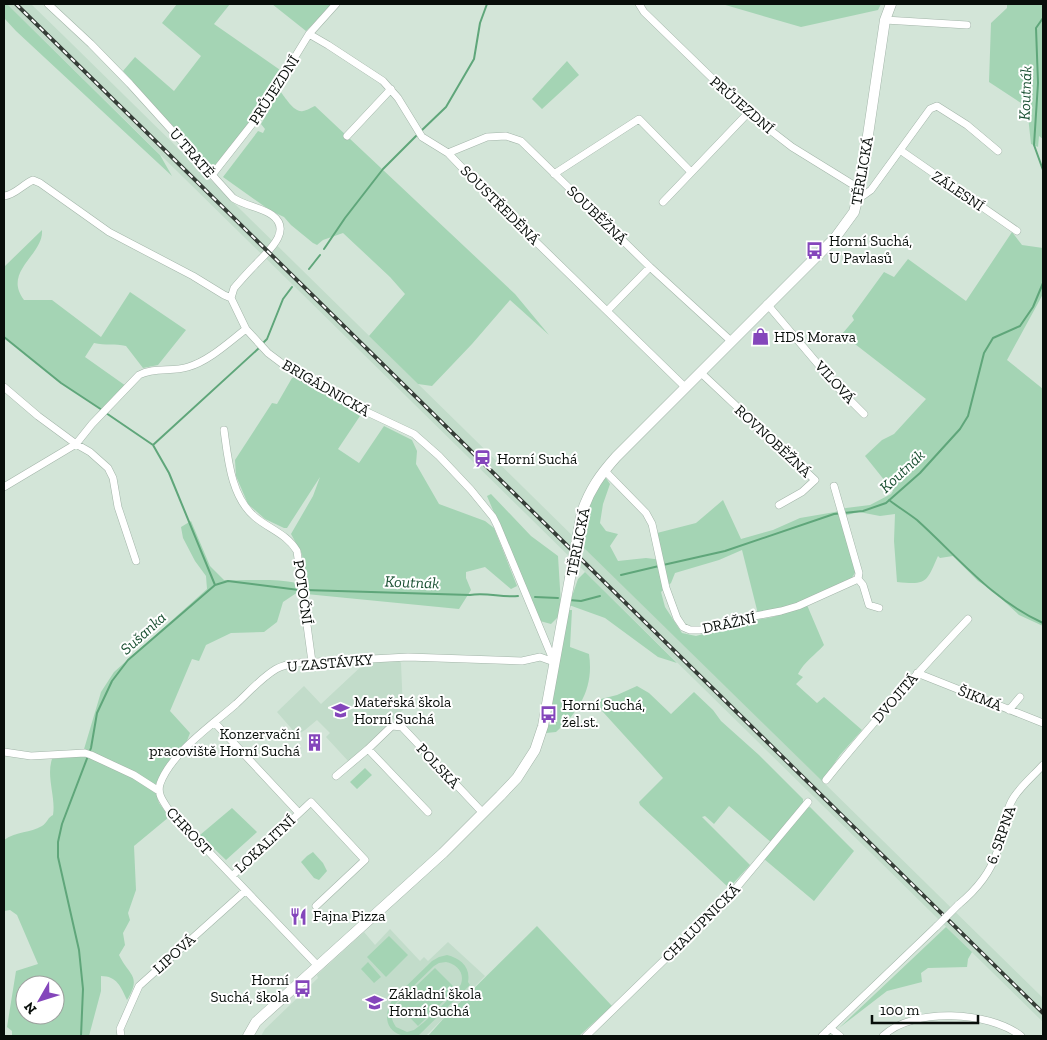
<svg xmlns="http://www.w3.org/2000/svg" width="1047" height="1040" font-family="'Zilla Slab',serif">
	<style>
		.built { fill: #c2dcca }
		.green { fill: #a4d4b4; fill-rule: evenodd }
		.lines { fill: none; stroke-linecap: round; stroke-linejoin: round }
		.stream { stroke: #5fa67a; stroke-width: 2 }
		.street-casing { stroke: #a3b5a9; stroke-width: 8 }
		.secondary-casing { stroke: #a3b5a9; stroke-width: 11 }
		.street { stroke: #fff; stroke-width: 7 }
		.secondary { stroke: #fff; stroke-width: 10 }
		.rail-casing { stroke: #353d37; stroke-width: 4 }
		.rail { stroke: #fff; stroke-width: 2; stroke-dasharray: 5.5; stroke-linecap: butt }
		.street-bridge-casing { stroke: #a3b5a9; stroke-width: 8; stroke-linecap: butt }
		.street-bridge { stroke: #fff; stroke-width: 7 }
		.labels { text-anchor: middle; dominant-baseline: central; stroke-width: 4; stroke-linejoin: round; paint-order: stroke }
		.street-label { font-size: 15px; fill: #080e0a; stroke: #fff }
		.poi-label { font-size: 15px; fill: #080e0a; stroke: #fff; text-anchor: start }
		.water-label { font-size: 16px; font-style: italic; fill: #1a5032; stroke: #fff }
	</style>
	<rect width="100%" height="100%" fill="#d3e5d8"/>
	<path class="built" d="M7 4H31L67 39 1043 998V1022Z
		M398 659 401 663 403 710 349 762 326 737 330 733 317 720 305 730 297 735 277 712 304 686 321 704 367 661Z
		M390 929 420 961 424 957 428 961 448 942 485 976 426 1036H261L265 1029 318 978 317 975 364 932 375 945Z"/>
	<path class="green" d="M4 4H7L160 155 172 176 16 31 4 18Z
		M177 4H230L214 24 283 72 259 113 213 169 208 168 123 71 135 57 174 91 201 56 162 23Z
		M272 4H332L306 31Z
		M722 4H881L878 10 801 27Z
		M1007 4H1043V139L1039 136 1038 147 1031 144 1027 107 989 82 991 23 1007 8Z
		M567 61 579 75 542 109 532 99Z
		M280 91C285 97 294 113 303 111 306 111 312 107 315 106L515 294 549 335 510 300 472 344 432 386 418 384 369 336 405 294 390 277 343 233 323 240 317 245 313 243 291 225 284 217 271 211 223 177 258 131 263 133 265 129 261 124Z
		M42 230C44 255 2 271 24 300H52L101 337 130 292 186 330 158 365 143 368 126 346C115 343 105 346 94 343L85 357 126 386 103 411 61 383 4 337V267Z
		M1012 232 1022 245 1043 248V294L1007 360 1043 389V626L1019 615 992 590 978 581 953 556 940 558 938 556C926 583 927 585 897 582L894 541 895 514 880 516 859 512 839 517 856 571 850 581 800 602 779 609 758 614 742 550 719 560 675 573 671 583 661 592 665 607 682 633 696 636 732 626 734 628 738 623 773 617 807 605 824 645C815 655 804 662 798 674L803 677 796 684 817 703 824 697 862 730 840 755 822 781 580 544C583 524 588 490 606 478L610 484 603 504 600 523 606 531 618 534 610 546 618 561 646 558 663 560 657 533 696 523 723 500 741 539 773 530 800 518 835 512 846 508 870 505 891 494 893 491 865 456 882 440 894 434 926 399 842 334 854 320 852 316 884 272 894 277 908 259 966 301Z
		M297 377 362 413 338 449 359 463 384 426 412 440 417 451 416 464 439 504 485 521 494 528 517 586 511 589 485 567 466 572V578L471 590 459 609 306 594 302 554 291 534 313 496 320 477 287 528H284L265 519 248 504 236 476 235 460 272 403 277 404 292 378Z
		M491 494 531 536 558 556 561 605 559 616 551 624 540 621 487 496Z
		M191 521 210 566 224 580C248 581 273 578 297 583L298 592 283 602 277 622 264 632 231 633 206 645 199 661 192 659 170 711 190 733 185 746 156 793 159 803 169 817 134 846 136 890 128 913 130 920 123 933 125 945 119 955C129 976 142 975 127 1000 121 987 117 976 101 976V991L89 1036H12V1031L7 1027 16 971 38 964 17 915 10 910 4 911V840C17 831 30 833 42 826 47 823 48 817 53 815 56 797 46 777 52 759L82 756 101 692 114 672 207 589 206 576 195 561 183 538 181 527ZM25 985H55V1015H25Z
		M585 572 677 663 658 657 605 618 569 605 578 579Z
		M568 610H572L570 647 589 654C594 687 580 711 556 732L546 733Z
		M637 686 649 693 671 714 694 692 713 710 721 721 759 755 803 799V803L773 844 729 806 714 824 705 816 702 817 750 865 729 888 640 805 639 802 663 778 593 701 617 695Z
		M365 768 372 775 357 789 350 782Z
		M810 807 854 851 814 901 764 859 806 808Z
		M232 808 257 832 226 860 200 835Z
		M313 852 323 863 327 871 319 880 314 878 301 862 307 856Z
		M537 926 612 1006 579 1036H428L444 1018Z
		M946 927 972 952 968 959 967 967 928 968 921 973 922 982 887 991 839 1028Z
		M389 936 408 955 386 977 367 957Z
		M447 955C460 958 471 967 468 982L470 985 418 1036C412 1036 406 1037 401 1035 384 1030 384 1012 393 999L432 961 439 957ZM446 962C456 964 465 972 461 984 457 993 423 1024 414 1030L407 1032 396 1027C390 1018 390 1012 396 1003L434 966 439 963Z
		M368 962 381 977 374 983 361 969Z
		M435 968 456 989 418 1026 397 1004Z"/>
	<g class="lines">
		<path class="stream" d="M1043 18 1036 28 1038 83 1034 145 1043 170
			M421 131 446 107 474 59 480 23 487 4
			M324 249 345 218 383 169 416 136
			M309 269 320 255
			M4 337 61 383 102 410
			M263 343 267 339 283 299 292 287
			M153 445 259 348
			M889 500C898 507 908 513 917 520 958 557 992 600 1043 623
			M663 565 725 551 834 514 863 511 886 503 920 473 960 429 968 416 984 353 993 338 1020 326 1033 307 1043 283
			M621 575 659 566
			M215 585 228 581 299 590
			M305 590 470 595C487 592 502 598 518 596
			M535 597 558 598
			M569 600 581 601 600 596
			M81 1036 83 989 79 950 58 857V842L62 824 91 748 97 713 112 681 128 660 215 585 169 473 153 445 106 413"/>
		<defs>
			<path id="street" d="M48 4 91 44 130 84 233 198C245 206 261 207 272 215 294 231 266 253 255 265 247 273 241 280 234 288L231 298
				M639 4 644 12 748 113 792 147 860 189
				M885 20 967 25
				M309 34 328 45 383 81 398 98 422 137 448 153 492 199 685 387
				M347 136 391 89
				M900 150 1017 231
				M448 153 487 137 506 136 521 141 650 267 731 341
				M554 174 639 119 691 172
				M212 175 260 114 309 34 336 4
				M4 196C15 195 22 185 33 180L40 183 109 232 193 276 224 295 231 298 246 329 268 353 296 374 365 411 414 434 439 456 471 490 493 517 497 525 554 662
				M857 200 871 190 930 109 937 106 967 125 998 151
				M663 202 748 113
				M767 304 839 389 864 414
				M607 311 650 267
				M700 372 815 480 802 492 779 505
				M4 387 38 416 76 444 92 424 139 375C154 367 172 372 188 367 209 361 229 342 246 329
				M224 430C228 459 231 497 255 517 269 529 287 534 297 551L312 662
				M604 470 646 513 652 524 666 588 677 618 683 627 690 630H700L739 619 781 611 798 606 858 579 863 585 869 605 879 608
				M834 486 859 573 858 579
				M4 487 76 444 90 452 108 468 113 478 118 507 136 561
				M917 673 1043 723
				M1009 710 1020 697
				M215 723 299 813
				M368 749 392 726 402 727 483 813
				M4 752 31 756 85 753 91 755 134 775 159 791
				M336 776 368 749 428 812
				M826 780C871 724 919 671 968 619
				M232 876 311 802 365 860 316 906
				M958 905C975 891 990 874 997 852 1003 835 1004 812 1014 797 1022 785 1034 775 1043 765
				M317 965 168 809C163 801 157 794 160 784 171 753 212 725 236 704 249 692 261 678 276 669 283 665 290 664 298 663L408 657 522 661 540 657 554 662
				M830 1028 840 1036
				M121 1036 120 1029 139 986 245 891
				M586 1036 727 899 808 802
				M822 1036 937 926
				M883 1036C913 1007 989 1011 1021 1036"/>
			<path id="secondary" d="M248 1036 256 1022 443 853 500 796 517 778 535 750 543 726 582 512C590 489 600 475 616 457L835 238 854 212 860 189 885 20 891 4"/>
		</defs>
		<use href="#street" class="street-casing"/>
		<use href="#secondary" class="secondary-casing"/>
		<use href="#street" class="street"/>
		<use href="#secondary" class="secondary"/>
		<defs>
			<path id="rail" d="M16 4 1043 1013"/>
		</defs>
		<use href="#rail" class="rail-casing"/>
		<use href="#rail" class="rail"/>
		<defs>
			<path id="street-bridge" d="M937 926 958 905"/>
		</defs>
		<use href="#street-bridge" class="street-bridge-casing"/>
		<use href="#street-bridge" class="street-bridge"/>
	</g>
	<defs>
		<symbol id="bus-bare" viewBox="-9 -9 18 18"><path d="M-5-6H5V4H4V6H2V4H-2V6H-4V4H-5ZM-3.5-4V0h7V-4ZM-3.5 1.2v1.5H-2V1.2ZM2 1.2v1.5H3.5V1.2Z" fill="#8446bb" stroke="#fff" stroke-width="2.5" paint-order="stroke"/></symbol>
		<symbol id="shop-bare" viewBox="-9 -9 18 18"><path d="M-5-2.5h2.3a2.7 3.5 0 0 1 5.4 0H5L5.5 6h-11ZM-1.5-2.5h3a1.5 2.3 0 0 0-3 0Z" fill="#8446bb" stroke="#fff" stroke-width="2.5" paint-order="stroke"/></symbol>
		<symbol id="station-bare" viewBox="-9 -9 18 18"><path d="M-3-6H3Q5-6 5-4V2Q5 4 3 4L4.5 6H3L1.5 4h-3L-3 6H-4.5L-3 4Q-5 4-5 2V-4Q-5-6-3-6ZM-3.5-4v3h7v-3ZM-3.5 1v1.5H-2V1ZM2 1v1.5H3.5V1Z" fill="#8446bb" stroke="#fff" stroke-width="2.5" paint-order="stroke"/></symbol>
		<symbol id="school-bare" viewBox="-9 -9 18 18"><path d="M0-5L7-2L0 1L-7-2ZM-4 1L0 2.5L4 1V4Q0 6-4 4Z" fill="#8446bb" stroke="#fff" stroke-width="2.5" paint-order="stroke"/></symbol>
		<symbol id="building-bare" viewBox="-9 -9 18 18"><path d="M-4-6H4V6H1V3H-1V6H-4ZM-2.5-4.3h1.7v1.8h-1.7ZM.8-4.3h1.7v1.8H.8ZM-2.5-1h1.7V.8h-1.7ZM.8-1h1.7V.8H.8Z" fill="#8446bb" stroke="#fff" stroke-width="2.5" paint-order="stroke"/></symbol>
		<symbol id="restaurant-bare" viewBox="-9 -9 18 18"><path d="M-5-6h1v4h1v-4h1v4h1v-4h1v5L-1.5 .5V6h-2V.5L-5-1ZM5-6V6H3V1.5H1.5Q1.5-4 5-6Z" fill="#8446bb" stroke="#fff" stroke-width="2.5" paint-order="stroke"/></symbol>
	</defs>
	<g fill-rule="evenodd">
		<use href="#bus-bare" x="802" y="238" width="25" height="25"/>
		<use href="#shop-bare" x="748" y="324" width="25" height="25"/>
		<use href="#station-bare" x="470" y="446" width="25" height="25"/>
		<use href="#school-bare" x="328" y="698" width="25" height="25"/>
		<use href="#bus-bare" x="536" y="702" width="25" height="25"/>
		<use href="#building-bare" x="302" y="730" width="25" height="25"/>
		<use href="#restaurant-bare" x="286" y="904" width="25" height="25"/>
		<use href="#bus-bare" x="290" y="976" width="25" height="25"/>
		<use href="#school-bare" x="362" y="990" width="25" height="25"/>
	</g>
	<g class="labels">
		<g class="street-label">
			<text transform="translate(274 90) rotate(-57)">PRŮJEZDNÍ</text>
			<text transform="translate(742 105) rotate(41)">PRŮJEZDNÍ</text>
			<text transform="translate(192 153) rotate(49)">U TRATĚ</text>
			<text transform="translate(862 171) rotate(-80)">TĚRLICKÁ</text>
			<text transform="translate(958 191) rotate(34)">ZÁLESNÍ</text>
			<text transform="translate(500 205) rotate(45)">SOUSTŘEDĚNÁ</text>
			<text transform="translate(597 215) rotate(44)">SOUBĚŽNÁ</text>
			<text transform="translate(835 382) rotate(48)">VILOVÁ</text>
			<text transform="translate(326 388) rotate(30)">BRIGÁDNICKÁ</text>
			<text transform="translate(773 441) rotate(43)">ROVNOBĚŽNÁ</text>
			<text transform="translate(578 542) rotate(-79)">TĚRLICKÁ</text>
			<text transform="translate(303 592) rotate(82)">POTOČNÍ</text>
			<text transform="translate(729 623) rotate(-12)">DRÁŽNÍ</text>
			<text transform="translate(330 663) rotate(-5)">U ZASTÁVKY</text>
			<text transform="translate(895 698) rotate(-49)">DVOJITÁ</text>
			<text transform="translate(980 698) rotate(22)">ŠIKMÁ</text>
			<text transform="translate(438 766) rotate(47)">POLSKÁ</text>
			<text transform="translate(189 831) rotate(47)">CHROST</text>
			<text transform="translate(1001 835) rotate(-71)">6. SRPNA</text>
			<text transform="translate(265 844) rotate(-43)">LOKALITNÍ</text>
			<text transform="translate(701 923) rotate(-45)">CHALUPNICKÁ</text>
			<text transform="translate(174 954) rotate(-42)">LIPOVÁ</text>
		</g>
		<g class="poi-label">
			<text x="829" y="241">Horní Suchá,<tspan x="829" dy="17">U Pavlasů</tspan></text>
			<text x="774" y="337">HDS Morava</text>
			<text x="497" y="459">Horní Suchá</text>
			<text x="354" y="702">Mateřská škola<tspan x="354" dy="17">Horní Suchá</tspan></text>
			<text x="562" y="705">Horní Suchá,<tspan x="562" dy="17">žel.st.</tspan></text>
			<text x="300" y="734" text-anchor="end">Konzervační<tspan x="300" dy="17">pracoviště Horní Suchá</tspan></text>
			<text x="313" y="916">Fajna Pizza</text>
			<text x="289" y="980" text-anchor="end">Horní<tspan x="289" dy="17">Suchá, škola</tspan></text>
			<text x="389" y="994">Základní škola<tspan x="389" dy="17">Horní Suchá</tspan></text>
		</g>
		<g class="water-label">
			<text transform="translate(1025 93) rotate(-88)">Koutnák</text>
			<text transform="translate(902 471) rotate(-43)">Koutnák</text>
			<text transform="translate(412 582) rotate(2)">Koutnák</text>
			<text transform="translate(143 633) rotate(-42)">Sušanka</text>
		</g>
	</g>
	<rect width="1047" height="1040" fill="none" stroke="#080e0a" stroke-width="10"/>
	<g transform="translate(40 1000) rotate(231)"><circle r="24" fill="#ffffff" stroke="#9c9f9d"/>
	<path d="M0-4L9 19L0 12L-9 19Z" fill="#8446bb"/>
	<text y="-8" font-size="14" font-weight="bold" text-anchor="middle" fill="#080e0a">N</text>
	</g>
	<path d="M872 1015v8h106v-8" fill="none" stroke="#080e0a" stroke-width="2.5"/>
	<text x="880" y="1015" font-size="15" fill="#080e0a" stroke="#ffffff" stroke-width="4" paint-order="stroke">100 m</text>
</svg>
